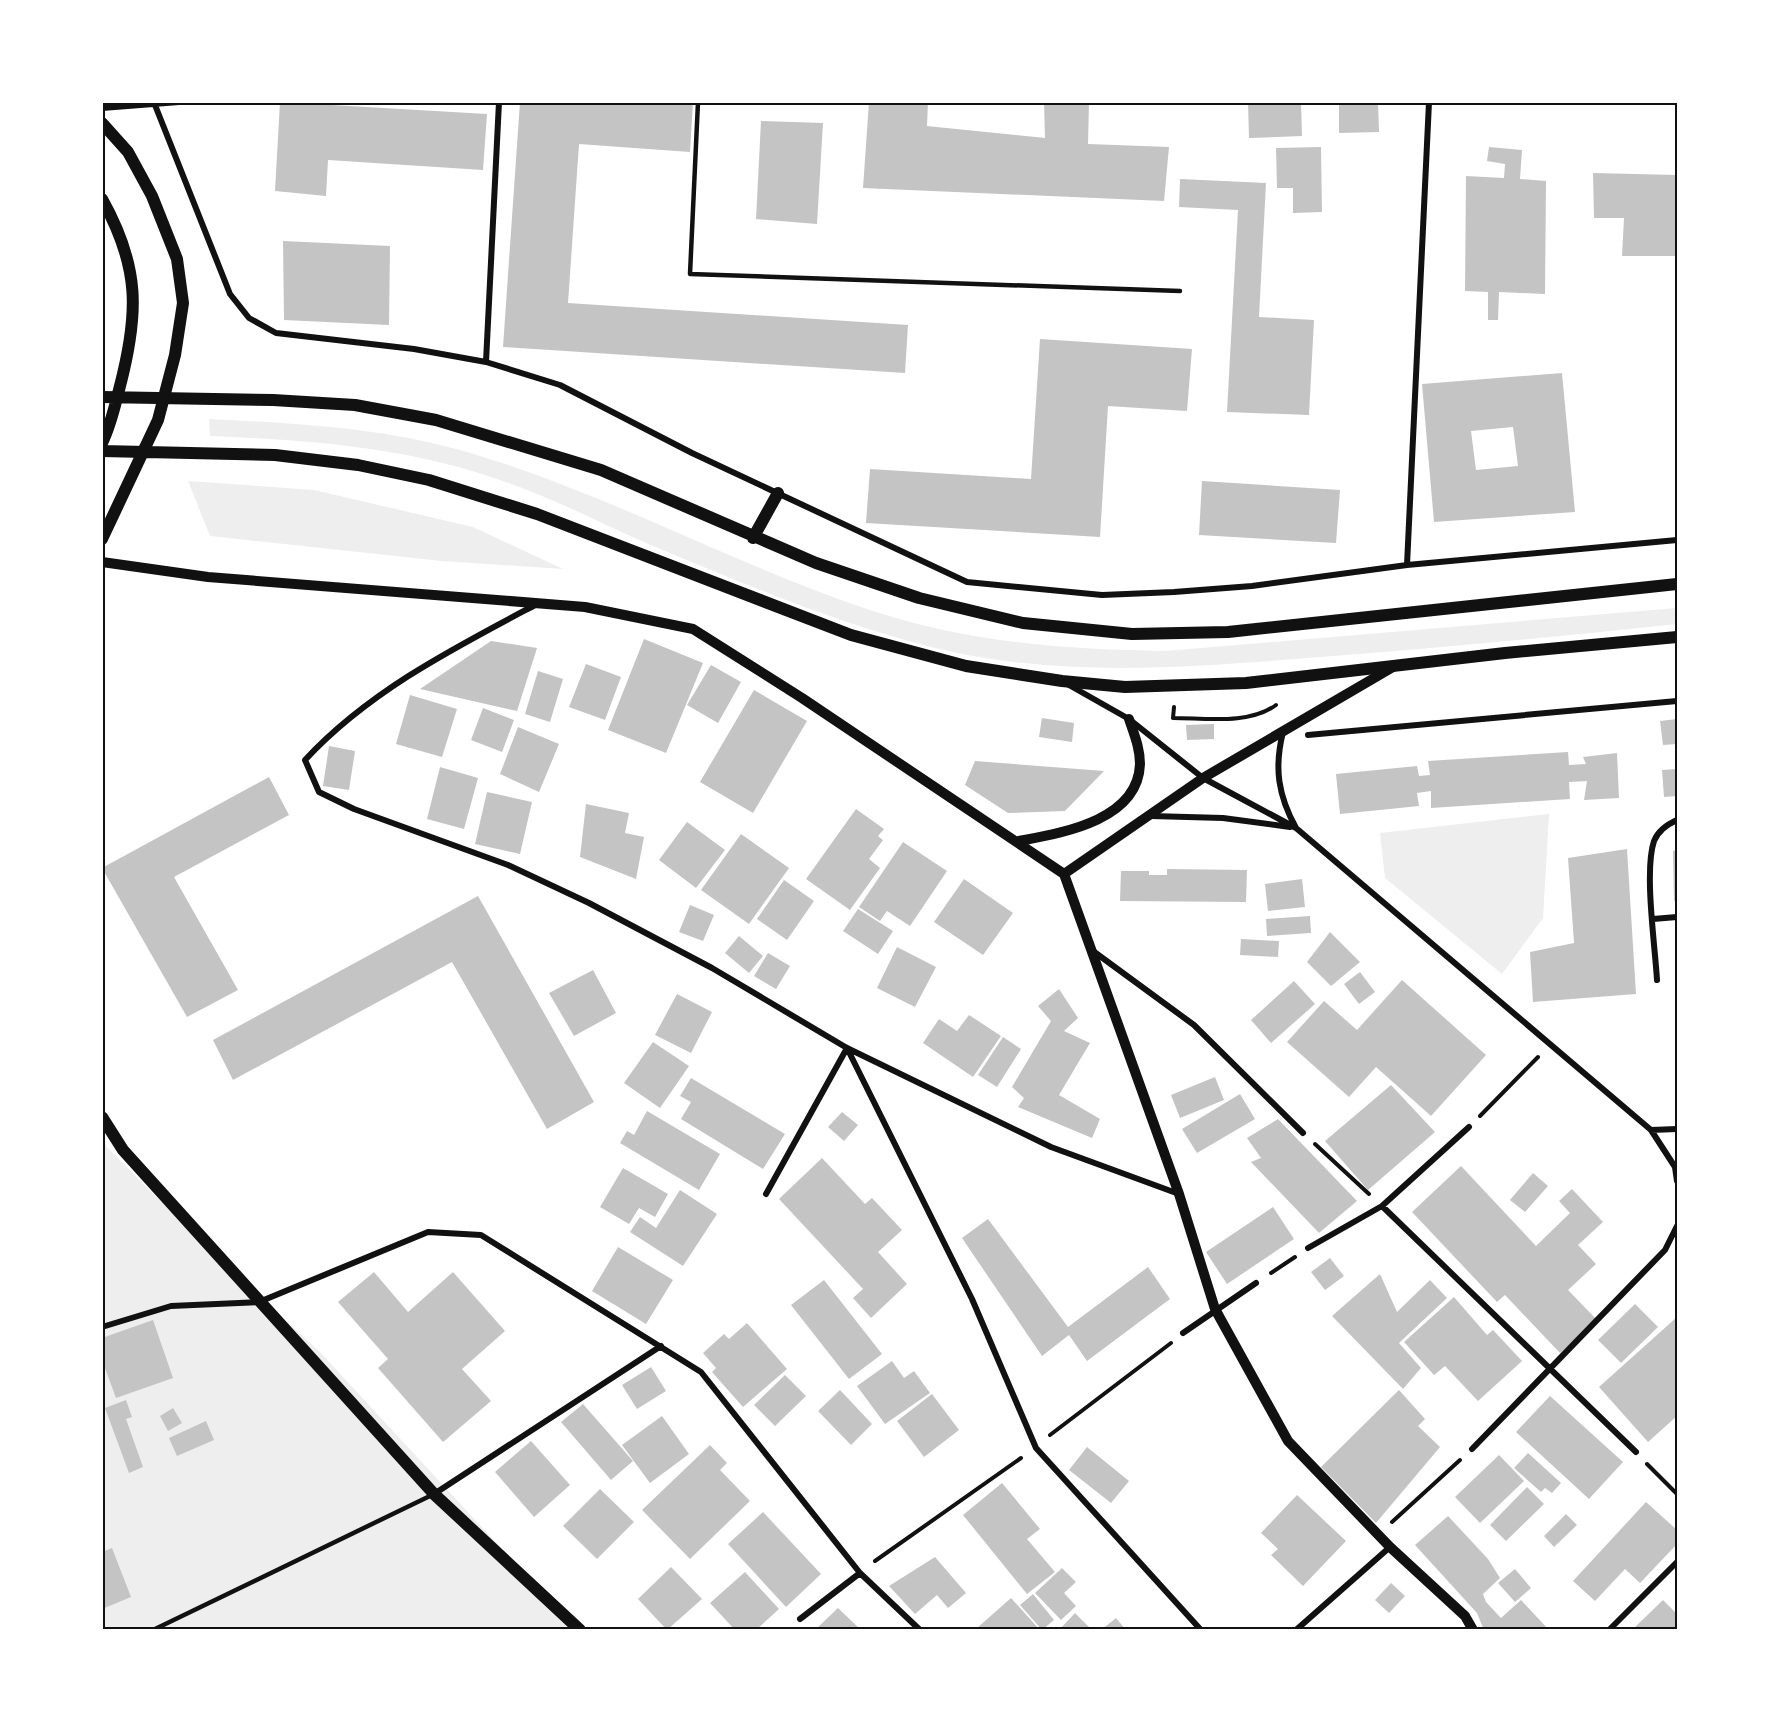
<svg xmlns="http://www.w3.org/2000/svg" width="1779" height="1732" font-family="'Exo 2',sans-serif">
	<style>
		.green { fill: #eee }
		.building { fill: #c4c4c4; fill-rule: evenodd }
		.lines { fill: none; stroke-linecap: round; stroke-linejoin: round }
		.path { stroke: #111; stroke-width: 4 }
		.service { stroke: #111; stroke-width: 4.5 }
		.minor { stroke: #111; stroke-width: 6 }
		.tertiary { stroke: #111; stroke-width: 10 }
		.secondary { stroke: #111; stroke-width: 12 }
		.neatline { fill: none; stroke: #111; stroke-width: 2 }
	</style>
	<rect width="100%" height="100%" fill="#fff"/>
	<path class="green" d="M209 419C292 423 375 427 456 449 605 490 741 570 889 616 978 643 1072 650 1165 651L1677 608V624C1554 637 1431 649 1307 658 1181 668 1055 678 931 647 833 622 739 582 646 543 598 522 551 497 500 480 406 447 308 440 210 436Z
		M188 481 314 490 473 527 563 569 442 561 210 536Z
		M1549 814 1543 918 1502 974 1385 878 1380 833Z
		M102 1137 107 1147 202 1243 319 1351 577 1630H102Z"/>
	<path class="building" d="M280 102 487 114 483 170 328 160 326 196 275 191Z
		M520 102H693L690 152 579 144 568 303 908 325 905 373 503 347Z
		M869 102H928L927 126 1045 138 1044 102H1089L1088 144 1169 147 1164 201 863 188Z
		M1248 102H1301L1302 136 1249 138Z
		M1339 102H1378L1379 132 1339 133Z
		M761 121 823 123 817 224 756 219Z
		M1321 147 1322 212 1293 213V188H1277L1276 148Z
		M1489 147 1522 150 1520 179 1546 181 1545 294 1499 292 1498 320H1488V292L1465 291 1466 176 1504 178 1505 164 1487 161Z
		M1593 173 1677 175V256H1622L1624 218H1594Z
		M1180 179 1266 183 1259 317 1314 320 1309 415 1227 412 1238 210 1179 207Z
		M283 241 390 246 389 325 284 320Z
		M1040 339 1192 349 1187 411 1108 406 1100 537 866 523 870 469 1031 479Z
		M1562 373 1575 512 1434 522 1422 384ZM1513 427 1518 466 1476 470 1471 431Z
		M1202 481 1340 490 1336 543 1199 535Z
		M644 639 703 663 666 753 608 730Z
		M491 641 537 648 517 711 420 689Z
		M586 664 621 677 605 720 569 707Z
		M711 665 741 682 718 723 687 705Z
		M538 671 563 679 550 722 525 714Z
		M754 690 807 721 753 813 700 782Z
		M410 695 457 709 442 757 396 744Z
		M483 708 514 720 502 752 471 740Z
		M1042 718 1074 723 1072 742 1039 737Z
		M1677 719V744L1663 745 1660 721Z
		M1214 724V739L1187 740 1186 725Z
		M518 727 559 744 539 792 500 774Z
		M329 746 355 751 349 790 323 786Z
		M1568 752 1569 765 1586 764 1583 757 1617 753 1619 798 1584 800 1587 781 1569 782 1570 799 1431 808V791L1417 793 1419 806 1340 814 1336 774 1417 766 1419 776 1430 775 1428 761Z
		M975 761 1104 771 1065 811 1008 813 965 785Z
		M440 767 478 778 464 829 427 819Z
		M1677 769V796L1664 797 1662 770Z
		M269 777 289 815 174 877 238 990 187 1017 102 868Z
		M487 792 532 802 520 854 475 844Z
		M586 804 629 813 625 833 644 837 636 879 580 857Z
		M856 809 884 829 878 836 883 840 869 859 880 868 850 910 806 879Z
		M687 822 725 850 696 888 659 860Z
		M741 834 789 868 749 924 701 890Z
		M903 842 947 871 910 926 887 911 880 921 859 907Z
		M1627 849 1636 994 1533 1002 1530 952 1574 943 1568 858Z
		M1677 850V900L1674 901 1673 851Z
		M1167 869 1247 870 1246 902 1120 901 1121 871H1149V875H1167Z
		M964 879 1013 913 983 955 934 922Z
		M1302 879 1305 907 1268 911 1265 884Z
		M784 880 814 901 787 940 757 919Z
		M478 896 594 1102 547 1129 452 962 233 1080 213 1040Z
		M690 905 714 915 703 941 679 932Z
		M858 909 893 931 878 954 843 931Z
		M1310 916 1311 933 1267 936 1266 919Z
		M1330 932 1360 962 1331 986 1307 962Z
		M739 936 763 956 749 973 725 953Z
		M1241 939 1279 941 1278 957 1240 955Z
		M897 947 936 967 915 1007 877 988Z
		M768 953 790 966 776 989 754 976Z
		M593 970 616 1013 574 1036 549 993Z
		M1360 972 1375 992 1359 1004 1344 984Z
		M1402 980 1486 1055 1431 1116 1376 1067 1349 1097 1287 1042 1324 1001 1357 1030Z
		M1294 981 1315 1004 1271 1043 1251 1020Z
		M1059 989 1078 1018 1064 1031 1090 1043 1059 1095 1100 1119 1092 1138 1018 1107 1024 1098 1012 1087 1051 1021 1038 1006Z
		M677 994 712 1012 691 1053 655 1035Z
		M969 1015 1001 1036 973 1077 923 1043 939 1019 957 1031Z
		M1003 1037 1021 1049 997 1087 978 1075Z
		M653 1042 689 1066 660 1108 624 1083Z
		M1215 1077 1224 1100 1180 1118 1171 1095Z
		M691 1078 785 1134 763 1169 681 1119 691 1102 680 1096Z
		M1391 1085 1435 1132 1368 1190 1325 1141Z
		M1240 1094 1255 1119 1197 1153 1182 1129Z
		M647 1111 720 1154 699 1190 620 1143 627 1131 634 1135Z
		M842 1112 858 1125 844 1141 828 1127Z
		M1278 1119 1357 1201 1319 1233 1251 1162 1261 1158 1247 1138Z
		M822 1158 865 1204 872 1198 902 1230 878 1252 907 1284 871 1318 853 1298 863 1289 779 1199Z
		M1461 1166 1536 1246 1570 1213 1559 1201 1572 1189 1603 1222 1578 1245 1596 1264 1568 1290 1597 1320 1560 1353 1505 1295 1497 1302 1412 1212Z
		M623 1168 668 1194 655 1217 639 1208 629 1224 600 1207Z
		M1533 1173 1548 1186 1525 1212 1510 1200Z
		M680 1190 717 1214 683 1266 630 1232 640 1217 656 1228Z
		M1273 1207 1294 1239 1227 1284 1206 1252Z
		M988 1219 1068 1327 1148 1267 1170 1299 1087 1361 1069 1335 1042 1356 962 1238Z
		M618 1247 673 1280 646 1324 592 1291Z
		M1330 1258 1344 1276 1325 1290 1311 1272Z
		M374 1272 408 1312 453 1272 505 1331 462 1369 491 1401 443 1442 378 1368 388 1359 338 1302Z
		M1380 1274 1397 1312 1430 1280 1447 1298 1399 1343 1421 1368 1403 1389 1332 1316Z
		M824 1280 882 1354 849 1379 791 1305Z
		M1454 1297 1487 1335 1493 1330 1522 1361 1478 1401 1445 1366 1434 1375 1404 1342Z
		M1635 1304 1658 1327 1621 1363 1598 1340Z
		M1677 1317V1416L1648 1442 1599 1387Z
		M153 1320 173 1378 116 1398 102 1360V1338Z
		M747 1323 787 1369 743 1407 712 1372 716 1368 703 1353 724 1334 729 1339Z
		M892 1361 904 1378 914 1371 930 1393 885 1424 857 1386Z
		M651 1367 666 1391 637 1409 622 1385Z
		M785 1375 806 1396 775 1426 754 1405Z
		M840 1390 872 1424 851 1445 818 1411Z
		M1399 1390 1425 1419 1418 1426 1440 1447 1376 1523 1321 1467Z
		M932 1394 959 1430 924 1457 897 1421Z
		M1550 1396 1623 1462 1589 1499 1516 1432Z
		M126 1400 132 1417 126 1419 143 1467 129 1473 105 1408Z
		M583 1404 633 1461 611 1480 561 1422Z
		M173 1408 182 1423 168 1431 160 1416Z
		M662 1416 689 1454 650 1483 622 1445Z
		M206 1421 214 1440 177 1456 169 1438Z
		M531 1441 570 1485 534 1517 495 1472Z
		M710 1445 727 1463 720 1470 750 1501 690 1559 642 1510Z
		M1087 1447 1129 1481 1111 1503 1069 1470Z
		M1528 1453 1561 1483 1552 1493 1545 1488 1541 1492 1514 1468Z
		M1499 1455 1524 1481 1480 1523 1455 1497Z
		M1002 1483 1040 1529 1027 1539 1055 1572 1027 1594 963 1515Z
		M1527 1487 1544 1504 1506 1541 1490 1525Z
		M600 1489 634 1522 597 1559 563 1526Z
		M1297 1495 1346 1541 1303 1586 1271 1555 1278 1549 1261 1533Z
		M1646 1502 1677 1530V1544L1640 1583 1625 1569 1595 1601 1573 1581Z
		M763 1512 821 1574 786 1607 728 1544Z
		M1566 1514 1577 1525 1554 1547 1544 1536Z
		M1448 1516 1488 1559 1500 1578 1483 1594 1486 1602 1501 1618 1521 1600 1549 1630H1484L1477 1613 1415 1545Z
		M112 1548 131 1597 102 1609V1552Z
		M935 1557 966 1593 948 1608 937 1595 915 1614 889 1586Z
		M671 1567 702 1599 667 1630 638 1599Z
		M1062 1568 1076 1582 1064 1593 1076 1606 1061 1620 1035 1593Z
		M1515 1569 1531 1588 1515 1602 1498 1583Z
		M745 1572 779 1609 756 1630H735L710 1603Z
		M1391 1583 1405 1596 1389 1613 1375 1600Z
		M1033 1594 1054 1620 1042 1630 1020 1605Z
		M1011 1598 1040 1630H978L977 1628Z
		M1663 1600 1677 1614V1630H1632Z
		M838 1608 861 1630H815Z
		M1075 1613 1090 1628 1088 1630H1059Z
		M1116 1618 1126 1630H1101Z"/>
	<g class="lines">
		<path class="path" d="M1174 707 1173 718C1205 718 1249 725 1276 705
			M1480 1116 1538 1057
			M1315 1144 1369 1194
			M1271 1273 1295 1257
			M1050 1435 1171 1343
			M1647 1464 1677 1494
			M1392 1522 1460 1460
			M875 1561 1021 1458"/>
		<path class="service" d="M698 102 690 274 1180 291
			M153 1630 432 1495"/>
		<path class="minor" d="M155 105 230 294 249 318 276 333 414 349 486 362 560 385 692 453 967 582 1102 595 1174 592 1252 586 1407 565 1677 540
			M102 108 179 102
			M486 362 499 102
			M1407 565 1429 102
			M537 604C454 648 369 691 305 760L319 792 354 809 508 865 589 903 712 968 847 1048 1051 1147 1179 1194
			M1069 685 1129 719 1203 778 1296 828 1651 1130 1677 1129
			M1283 732C1274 768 1278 795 1296 828
			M1308 735 1677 701
			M1151 816 1223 818 1290 827
			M1653 919 1677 917
			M1093 951 1194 1025 1303 1133
			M1657 980C1655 945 1644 871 1654 841 1658 831 1668 824 1677 820
			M847 1048 972 1299 1036 1448 1201 1630
			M1651 1130 1675 1167 1677 1181
			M766 1194 847 1048
			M1382 1206 1636 1452
			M1308 1248 1382 1206 1469 1127
			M102 1327 171 1306 259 1302 428 1232 481 1235 701 1372 860 1573 920 1630
			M1183 1333 1256 1283
			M1472 1449 1665 1250 1677 1226
			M434 1494 661 1346
			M800 1619 860 1573
			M1296 1630 1390 1547
			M1609 1630 1677 1562"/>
		<path class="tertiary" d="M102 562 208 577 585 607 693 629 802 698 1064 874 1179 1194 1215 1309 1288 1441 1390 1547 1465 1616 1473 1630
			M1019 841C1061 833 1138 821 1140 764 1140 748 1134 734 1129 719
			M1064 874 1203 778 1393 667"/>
		<path class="secondary" d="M102 123 128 152 152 196 177 259 183 303 175 355 158 420 102 539
			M102 199C140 267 139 313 120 386 115 405 111 425 102 443
			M102 397 273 400 355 405 436 420 601 470 816 563 919 598 1023 623 1132 634 1228 632 1677 584
			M102 451 275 455 358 465 429 480 537 514 851 635 966 666 1062 681 1125 687 1246 683 1505 653 1677 637
			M753 538 778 493
			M102 1117 123 1150 434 1494 580 1630"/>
	</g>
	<rect width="1779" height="1732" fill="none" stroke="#ffffff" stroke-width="207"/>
	<rect x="104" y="104" width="1572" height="1524" class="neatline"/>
</svg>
